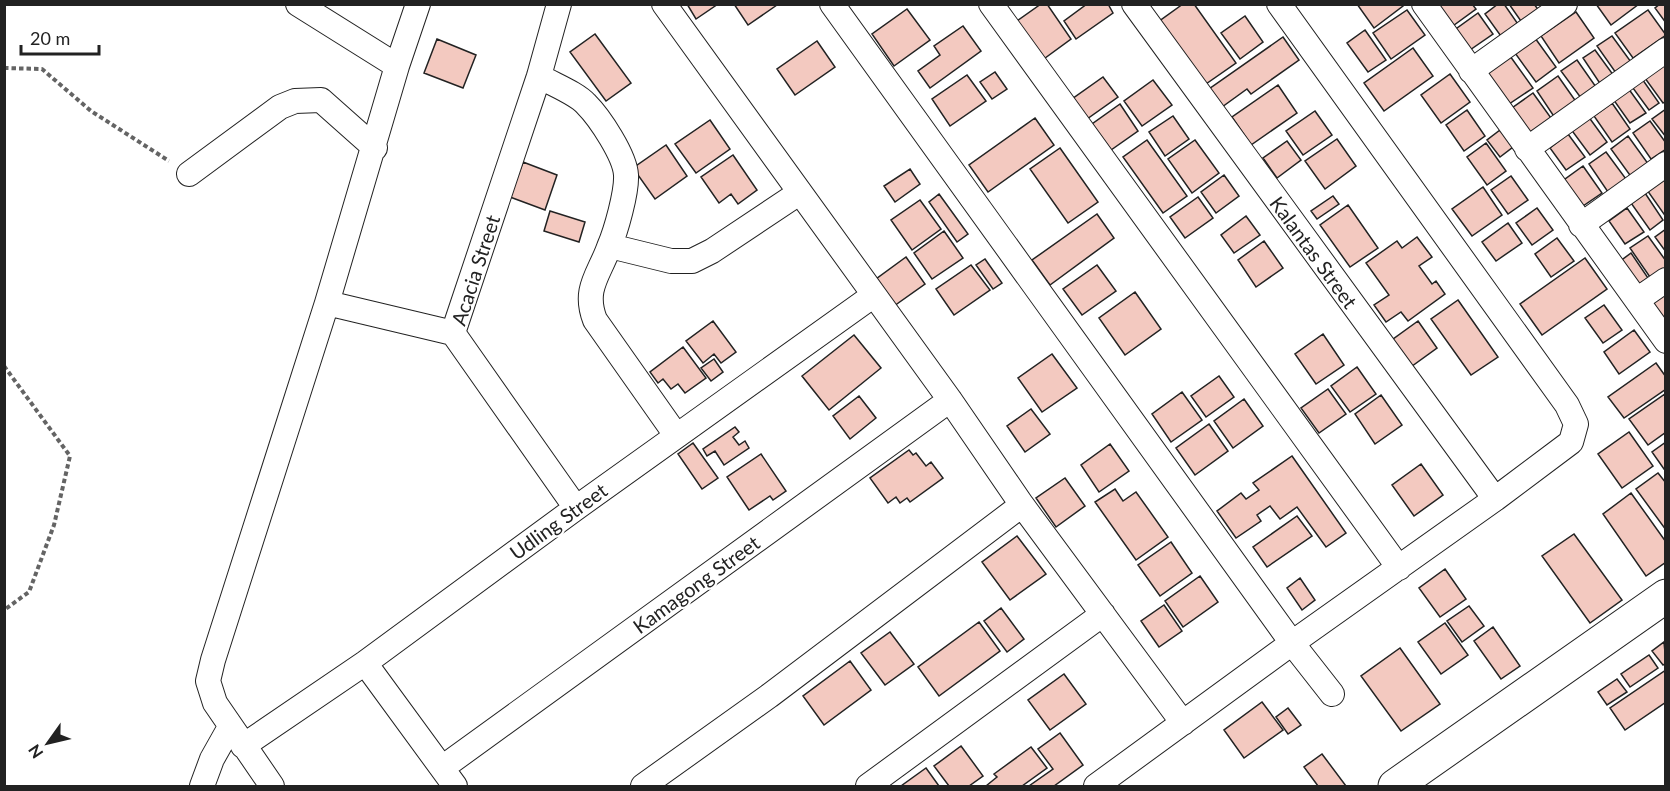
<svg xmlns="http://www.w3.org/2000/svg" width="1670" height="791" font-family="Lato,sans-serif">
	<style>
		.building { fill: #f3c9c0; stroke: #222; stroke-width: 1.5 }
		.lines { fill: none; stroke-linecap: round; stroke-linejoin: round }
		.street-casing { stroke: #222; stroke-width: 26 }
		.secondary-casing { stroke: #222; stroke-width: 35 }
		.path { stroke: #646464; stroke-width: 4; stroke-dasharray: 4.5 3; stroke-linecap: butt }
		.street { stroke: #fff; stroke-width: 24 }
		.secondary { stroke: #fff; stroke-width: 33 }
		.labels { text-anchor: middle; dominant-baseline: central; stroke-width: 4.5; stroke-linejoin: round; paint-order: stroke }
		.street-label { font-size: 20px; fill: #222; stroke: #fff }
	</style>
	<rect width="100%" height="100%" fill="#fff"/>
	<path class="building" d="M687 4H718L696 19Z
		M734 4H776L777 5 748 25Z
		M1041 4H1047L1071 39 1041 61 1014 23Z
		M1087 4H1108L1113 13 1076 39 1064 21Z
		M1183 4H1194L1236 63 1203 86 1158 22Z
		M1357 4H1402L1403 6 1374 28Z
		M1434 4H1472L1476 9 1450 28Z
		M1498 4H1504L1520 27 1503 39 1485 14Z
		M1509 4H1534L1540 12 1523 24Z
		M1596 4H1639L1611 25Z
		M1660 4H1666V23L1655 8Z
		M907 9 930 40 894 66 872 34Z
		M1407 10 1425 35 1391 59 1373 33Z
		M1648 10 1666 35 1633 58 1615 33Z
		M1576 12 1594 38 1559 63 1541 36Z
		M1478 13 1493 34 1467 52 1453 31Z
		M1245 16 1263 42 1240 59 1221 33Z
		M963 26 981 51 930 88 918 71 940 55 934 46Z
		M1365 30 1386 60 1368 72 1347 43Z
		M595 34 631 83 606 101 570 52Z
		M1612 36 1631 62 1616 73 1597 46Z
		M1283 37 1299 60 1251 94 1247 89 1222 107 1209 89Z
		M1535 38 1556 67 1536 82 1515 53Z
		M437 39 476 55 463 88 424 73Z
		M817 41 835 67 795 95 777 69Z
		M1413 48 1433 76 1384 111 1364 83Z
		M1595 50 1614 76 1601 85 1583 58Z
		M1510 56 1533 88 1509 104 1487 73Z
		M1577 60 1596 87 1581 98 1561 71Z
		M1666 61V101L1663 103 1642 74Z
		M995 72 1007 89 992 99 980 82Z
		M1450 74 1470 102 1441 123 1421 95Z
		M967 75 986 101 950 126 932 99Z
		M1558 76 1577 103 1555 118 1537 91Z
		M1640 76 1659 103 1649 110 1630 84Z
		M1103 77 1118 97 1087 119 1072 99Z
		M1153 80 1172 105 1142 126 1124 101Z
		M1278 85 1297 113 1251 145 1232 117Z
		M1628 88 1646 113 1630 123 1613 99Z
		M1533 93 1551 118 1529 133 1512 108Z
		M1612 103 1630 129 1612 142 1594 116Z
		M1120 104 1138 131 1111 150 1092 124Z
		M1666 109V137L1652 119Z
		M1467 110 1485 136 1464 151 1446 125Z
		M1315 111 1332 135 1303 155 1286 131Z
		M1173 116 1189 139 1165 156 1149 132Z
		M1588 116 1607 142 1590 155 1570 128Z
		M1035 118 1054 145 988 192 969 165Z
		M710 120 730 149 696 173 675 144Z
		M1650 121 1666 143V149L1651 159 1633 133Z
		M1500 130 1513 147 1500 157 1487 140Z
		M1568 134 1585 157 1566 170 1550 148Z
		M1628 136 1649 165 1632 178 1611 149Z
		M1337 139 1356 166 1325 189 1305 161Z
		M1147 140 1187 196 1163 213 1123 157Z
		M1195 140 1219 173 1192 193 1168 159Z
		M1287 141 1301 160 1277 178 1263 158Z
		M1486 143 1506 171 1487 185 1467 157Z
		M666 145 687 176 655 199 633 168Z
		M1060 148 1098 202 1068 223 1030 169Z
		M1606 152 1626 179 1608 192 1589 164Z
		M733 155 757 190 738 204 731 194 719 203 701 177Z
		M523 162 557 175 545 210 510 197Z
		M1583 166 1602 193 1580 208 1561 182Z
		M910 169 920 184 895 202 884 186Z
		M1224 175 1239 196 1216 213 1201 192Z
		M1511 176 1528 200 1508 214 1491 190Z
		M1666 177V217L1647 190Z
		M1483 187 1502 215 1472 236 1452 209Z
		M1645 193 1663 220 1650 230 1631 203Z
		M939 194 968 234 957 242 929 202Z
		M1333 196 1339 204 1317 219 1311 211Z
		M1198 197 1213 218 1185 238 1170 217Z
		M920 200 941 229 912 250 891 220Z
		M1348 205 1378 248 1350 267 1320 225Z
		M1537 208 1553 230 1532 245 1516 223Z
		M1627 208 1644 232 1625 244 1609 221Z
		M550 211 585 222 579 242 544 231Z
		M1097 214 1114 238 1050 285 1032 260Z
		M1246 216 1260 235 1234 253 1221 235Z
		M1508 223 1522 243 1496 261 1482 242Z
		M1666 229V252L1655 237Z
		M944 231 963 258 932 279 914 253Z
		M1648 236 1666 261V271L1652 280 1630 248Z
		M1417 237 1432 257 1419 266 1432 284 1436 281 1445 294 1408 321 1401 312 1386 322 1374 305 1389 295 1366 263 1397 241 1402 248Z
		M1557 238 1574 261 1551 277 1535 254Z
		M1264 241 1283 268 1256 287 1238 260Z
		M1631 253 1648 278 1636 286 1619 262Z
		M906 257 925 284 894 306 876 279Z
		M1585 258 1607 289 1542 335 1520 304Z
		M985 259 1002 283 993 289 976 265Z
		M971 265 990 290 954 315 936 289Z
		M1097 265 1116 291 1082 315 1063 289Z
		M1666 290V318L1663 320 1649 301Z
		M1135 292 1161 329 1125 355 1099 318Z
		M1458 300 1498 357 1471 375 1431 319Z
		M1604 305 1622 330 1603 343 1585 318Z
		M713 321 736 352 721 363 714 354 703 363 686 341Z
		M1418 321 1437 348 1408 369 1389 342Z
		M1634 330 1650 352 1619 374 1604 352Z
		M1323 334 1344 365 1316 384 1295 354Z
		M854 335 881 368 829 410 802 376Z
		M683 347 706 378 685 393 678 384 671 389 663 379 658 383 650 372Z
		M1052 354 1077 388 1042 412 1018 378Z
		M714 359 723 372 711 381 701 368Z
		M1656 363 1666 377V389L1624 418 1608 397Z
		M1357 367 1376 394 1350 412 1331 386Z
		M1219 376 1234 397 1206 417 1191 396Z
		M1328 389 1346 414 1319 433 1301 408Z
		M1182 392 1202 420 1171 442 1152 414Z
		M1665 394 1666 432 1648 445 1629 419Z
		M1381 395 1402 425 1375 444 1355 414Z
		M859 396 876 418 850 439 833 416Z
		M1244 399 1263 426 1233 448 1214 421Z
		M1031 409 1050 434 1025 452 1007 426Z
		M1209 424 1228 451 1195 475 1176 448Z
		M735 427 739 432 733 437 739 445 745 441 749 448 724 465 715 451 707 456 703 449Z
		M1629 432 1653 466 1622 488 1598 454Z
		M1666 442V468L1664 469 1652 452Z
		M693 443 718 478 702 489 678 454Z
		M1110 444 1129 471 1099 492 1081 465Z
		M909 450 913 455 916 453 926 466 931 462 943 478 910 502 907 498 900 503 896 497 888 503 870 478Z
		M761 454 786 491 773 500 770 496 749 510 727 477Z
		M1292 456 1346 533 1326 547 1297 507 1280 519 1270 506 1257 515 1261 521 1236 538 1217 511 1241 493 1246 499 1259 490 1253 483Z
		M1421 464 1443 495 1414 516 1392 485Z
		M1658 473 1666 483V530L1636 489Z
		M1065 478 1085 506 1056 527 1036 498Z
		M1115 489 1123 501 1136 492 1168 537 1136 560 1095 502Z
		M1631 493 1666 542V562L1646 576 1603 514Z
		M1297 516 1312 536 1267 567 1253 547Z
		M1574 534 1622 600 1590 623 1542 556Z
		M1017 536 1046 574 1010 600 982 562Z
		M1171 542 1192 573 1160 596 1138 565Z
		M1445 569 1466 599 1440 617 1419 588Z
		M1200 576 1218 602 1183 627 1165 601Z
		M1300 578 1315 600 1302 610 1287 588Z
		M1164 605 1182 631 1159 647 1141 621Z
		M1469 606 1484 626 1462 642 1447 621Z
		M1001 608 1024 639 1007 652 984 621Z
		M979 622 1000 651 939 696 918 667Z
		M1445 623 1468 655 1441 674 1418 642Z
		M1493 627 1520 666 1501 679 1474 641Z
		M890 632 914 664 885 685 861 653Z
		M1664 642 1666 663 1663 665 1652 651Z
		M1400 648 1440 704 1401 731 1361 676Z
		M1649 655 1658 668 1630 687 1621 674Z
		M850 661 871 690 824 725 803 696Z
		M1666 670V702L1625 730 1610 708Z
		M1064 674 1086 704 1050 730 1028 700Z
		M1617 679 1627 692 1607 705 1598 692Z
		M1262 702 1283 730 1244 758 1224 730Z
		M1288 708 1301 725 1288 734 1276 717Z
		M1060 733 1083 765 1054 786H1029L1053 769 1038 749Z
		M961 746 983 776 969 786H949L934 766Z
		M1031 747 1047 768 1022 786H986L997 777 994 774Z
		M1322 754 1346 786H1318L1304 767Z
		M926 768 939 786H901Z"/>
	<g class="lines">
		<defs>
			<path id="street" d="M298 4 397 66
				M559 4 539 76 453 333 576 508
				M664 4 950 400 1022 505 1183 723
				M832 4 1292 643 1332 694
				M991 4 1399 568
				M1134 4 1495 499
				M1424 4 1666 341
				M1471 71 1565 4
				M539 76C552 84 576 93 586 104 600 118 625 156 626 175 627 192 616 231 609 247 599 275 583 289 595 320L676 435
				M1527 149 1666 50
				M189 174 280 107 295 101 321 100 375 148
				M1581 225 1666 164
				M610 246 671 261H692L712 251 799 193
				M1637 300 1666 280
				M327 303 453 333
				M365 663 455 786
				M243 746 365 663 576 508 874 295
				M442 768 950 400
				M202 786 212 759 230 727
				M272 786 215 703 208 681 213 660 327 303 397 66 418 4
				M643 786 769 696 1022 505
				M868 786 1103 614
				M1096 786 1292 643 1495 499 1571 442 1576 424 1567 405 1279 4"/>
			<path id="secondary" d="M1395 786 1666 596"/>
		</defs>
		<use href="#street" class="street-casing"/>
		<use href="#secondary" class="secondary-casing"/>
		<path class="path" d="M4 68 42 69 91 111 169 161
			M4 366 70 456 54 525 29 592 4 610"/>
		<use href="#street" class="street"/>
		<use href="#secondary" class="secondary"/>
	</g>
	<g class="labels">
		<g class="street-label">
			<text transform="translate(1314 252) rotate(54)">Kalantas Street</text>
			<text transform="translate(475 270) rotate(-72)">Acacia Street</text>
			<text transform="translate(558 521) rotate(-36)">Udling Street</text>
			<text transform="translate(696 584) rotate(-36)">Kamagong Street</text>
		</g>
	</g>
	<rect width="1670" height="791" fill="none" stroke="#222222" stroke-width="12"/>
	<g transform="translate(48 743) rotate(236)" stroke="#ffffff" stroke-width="4.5" paint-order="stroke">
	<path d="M0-4.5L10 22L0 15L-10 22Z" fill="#222222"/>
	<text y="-9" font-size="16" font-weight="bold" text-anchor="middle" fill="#222222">N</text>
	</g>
	<path d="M21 45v9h78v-9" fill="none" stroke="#222222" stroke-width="3"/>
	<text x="30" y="45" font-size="18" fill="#222222" stroke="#ffffff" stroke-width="4.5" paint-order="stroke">20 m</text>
</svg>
